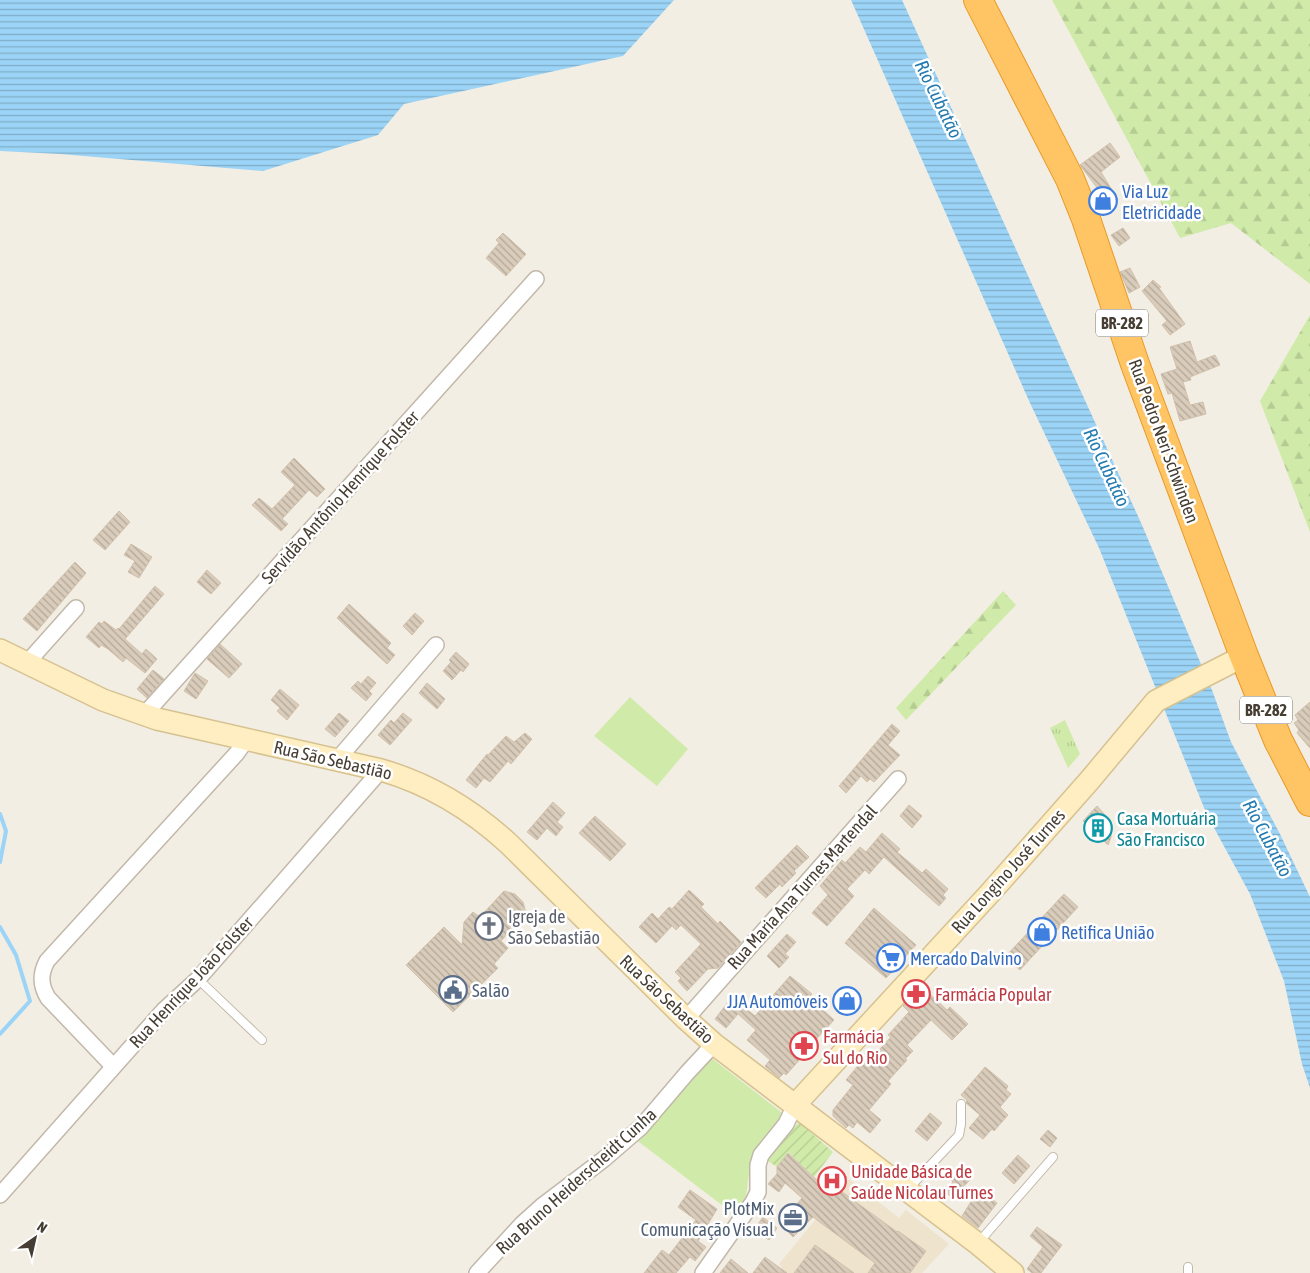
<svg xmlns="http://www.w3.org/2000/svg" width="1310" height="1273" font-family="'Asap Condensed',sans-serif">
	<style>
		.education { fill: #eee3cc }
		.grass { fill: #d0eba9 }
		.forest { fill: url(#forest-firs) }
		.park { fill: url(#park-tufts) }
		.garden { fill: url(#garden-furrows) }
		.water { fill: url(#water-rules) }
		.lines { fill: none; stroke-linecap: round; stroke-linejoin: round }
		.stream { stroke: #9bd4f6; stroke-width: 4 }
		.building { fill: url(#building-back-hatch); stroke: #d1c1ab }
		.lane-casing { stroke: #c2b8a9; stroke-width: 10 }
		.street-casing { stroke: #c2b8a9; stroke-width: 18 }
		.secondary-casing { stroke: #d6c290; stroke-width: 24 }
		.highway-casing { stroke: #e99a28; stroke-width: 30 }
		.lane { stroke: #fff; stroke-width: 8 }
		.street { stroke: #fff; stroke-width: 15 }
		.secondary { stroke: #ffeec2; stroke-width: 21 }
		.highway { stroke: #ffc463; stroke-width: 28 }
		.labels { text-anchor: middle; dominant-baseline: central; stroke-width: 5; stroke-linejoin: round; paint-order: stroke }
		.shield { fill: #fff; stroke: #7e7870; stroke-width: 1 }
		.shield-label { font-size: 16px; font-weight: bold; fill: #463e33 }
		.shop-label { font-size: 18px; fill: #366cbe; stroke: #fff; text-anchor: start }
		.street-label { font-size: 18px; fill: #463e33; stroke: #fff }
		.culture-label { font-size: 18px; fill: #0d838f; stroke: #fff; text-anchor: start }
		.worship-label { font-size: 18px; fill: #5b616d; stroke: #fff; text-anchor: start }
		.service-label { font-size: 18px; fill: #4e5e75; stroke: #fff; text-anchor: start }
		.health-label { font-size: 18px; fill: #be3a42; stroke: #fff; text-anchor: start }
		.water-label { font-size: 19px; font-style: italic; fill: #247bb1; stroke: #fff }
	</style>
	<defs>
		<pattern id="forest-firs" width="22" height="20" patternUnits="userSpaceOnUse" patternTransform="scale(1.25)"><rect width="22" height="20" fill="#d0eba9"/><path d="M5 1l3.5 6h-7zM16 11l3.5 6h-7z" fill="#b4cb92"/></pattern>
		<pattern id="park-tufts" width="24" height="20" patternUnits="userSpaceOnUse" patternTransform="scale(1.25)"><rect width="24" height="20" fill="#d0eba9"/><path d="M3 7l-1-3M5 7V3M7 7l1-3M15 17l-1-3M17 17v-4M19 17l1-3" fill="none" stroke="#b4cb92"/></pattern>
		<pattern id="garden-furrows" width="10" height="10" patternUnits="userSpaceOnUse" patternTransform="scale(1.25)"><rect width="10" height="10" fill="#d0eba9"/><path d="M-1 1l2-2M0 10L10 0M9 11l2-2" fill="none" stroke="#b4cb92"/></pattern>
		<pattern id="water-rules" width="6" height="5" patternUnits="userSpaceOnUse" patternTransform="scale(1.25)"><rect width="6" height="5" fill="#9bd4f6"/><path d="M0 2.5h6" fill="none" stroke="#80adc8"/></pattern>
		<pattern id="building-back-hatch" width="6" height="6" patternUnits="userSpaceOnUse" patternTransform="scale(1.25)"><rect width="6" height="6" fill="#d9ccbb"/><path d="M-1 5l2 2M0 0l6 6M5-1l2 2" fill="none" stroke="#b2a799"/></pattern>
	</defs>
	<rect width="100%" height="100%" fill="#f3eee4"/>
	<path class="education" d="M849 1179 899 1218 906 1210 949 1244 922 1273H778L782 1267 779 1264Z"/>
	<path class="grass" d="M630 697 688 749 657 786 594 736Z
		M710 1057 781 1112 785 1117 751 1159 746 1196 735 1215 635 1139Z"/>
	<path class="forest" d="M1052 0H1310V284L1231 223 1180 238Z
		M1310 315V532L1260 401Z
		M1003 591 1016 605 906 720 896 708Z"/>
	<path class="park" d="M1065 720 1080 754 1068 768 1050 728Z"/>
	<path class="garden" d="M799 1122 833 1152 814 1177 788 1152 777 1167 765 1159Z"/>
	<path class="water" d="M0 0H674L623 56 404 104 378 135 263 171 60 154 0 151Z
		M851 0H902L1142 525 1212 690 1231 742 1280 834 1310 897V1088L1302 1064 1284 981 1250 894 1207 815 1099 548 1030 403Z"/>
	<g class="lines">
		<path class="stream" d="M0 814 6 831 0 862
			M0 927 16 955 30 1001 0 1034"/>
	</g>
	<path class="building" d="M1110 143 1120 157 1101 172 1118 200 1104 208 1096 195 1101 193 1080 165Z
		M1123 228 1130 238 1119 246 1111 235Z
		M503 233 526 254 506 276 486 258 499 243 496 240Z
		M1130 268 1140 287 1129 293 1120 272Z
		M1153 280 1161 287 1159 288 1185 324 1170 335 1162 325 1167 321 1142 291Z
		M1190 341 1197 362 1215 355 1220 365 1190 377 1191 380 1183 382 1190 405 1203 402 1206 414 1180 421 1172 393 1168 394 1161 374 1177 369 1170 347Z
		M294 458 325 489 317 497 309 490 282 519 288 524 281 531 252 505 259 498 272 509 295 485 281 472Z
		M119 511 130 522 105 550 93 540Z
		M131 544 152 557 139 578 128 572 135 561 124 555Z
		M75 562 86 573 37 631 23 619Z
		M207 570 221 583 211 594 197 582Z
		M155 586 164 594 125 639 142 654 146 649 157 659 145 673 126 658 123 662 108 649 101 645 99 648 86 637 99 622 102 624 104 621 116 630 118 628 119 629Z
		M349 604 391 643 387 648 395 655 387 664 337 618Z
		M415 613 424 621 412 635 403 626Z
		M220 644 242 664 229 678 207 659Z
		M456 652 469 664 463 672 461 670 452 680 443 671 451 662 449 660Z
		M153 670 164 679 147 698 137 689Z
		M195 673 208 681 196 699 184 691Z
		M368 676 376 683 369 691 372 694 366 701 351 688 358 681 361 684Z
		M427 683 445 699 437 709 419 693Z
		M280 689 299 705 287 720 277 711 280 708 271 700Z
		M1310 702V748L1297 733 1299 730 1294 723 1298 720 1295 715Z
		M339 713 349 721 335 737 325 729Z
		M403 713 412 720 390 745 378 735 391 720 394 723Z
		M892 724 900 731 888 745 900 755 874 782 870 779 867 782 861 776 846 793 839 786Z
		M525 733 532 739 511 764 508 761 490 782 484 778 476 788 466 780 487 754 488 755 506 736 514 742Z
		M553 802 565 813 557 822 563 827 556 836 547 828 537 840 527 832Z
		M909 805 922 816 912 828 900 816Z
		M1097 806 1105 815V825L1111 832V837L1108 845 1083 821Z
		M595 816 626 844 610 861 579 833Z
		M882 833 900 849 897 852 922 873 926 869 948 889 943 895 946 898 939 906 884 857 869 874 865 870 847 889 854 896 827 926 812 913 828 895 820 886 842 860 845 863 860 847 866 852Z
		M797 845 809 857 794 871 796 873 782 887 780 884 766 898 755 888Z
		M689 890 704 904 701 907 718 924 720 921 741 942 718 968 708 969 687 991 678 981 681 978 675 972 701 944 681 925 676 930 672 926 656 943 639 927 652 913 658 919 669 907 672 909Z
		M504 891 515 894 523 902 526 913 501 941 508 948 494 964 498 968 453 1012 406 965 444 927 462 945 464 922 473 912 480 917Z
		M1064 894 1078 907 1020 970 1005 957Z
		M874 908 916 945 886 978 845 943Z
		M787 934 796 942 785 954 789 957 779 968 767 956Z
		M790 976 812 994 809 997 834 1020 808 1048 809 1049 786 1075 784 1073 779 1078 765 1066 770 1060 747 1040 756 1030 738 1014 726 1028 715 1019 732 997 755 1016Z
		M921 986 947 1010 950 1007 968 1024 952 1040 931 1020 907 1045 913 1051 905 1059 907 1060 888 1081 891 1084 869 1110 881 1120 870 1133 857 1122 853 1128 849 1125 846 1128 833 1116V1110L853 1085 846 1080 863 1060 867 1063 891 1037 888 1035 909 1012 903 1006Z
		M985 1067 1008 1086 1006 1090 1011 1094 1000 1107 1008 1115 994 1131 992 1129 983 1139 969 1128 980 1115 966 1103 967 1100 961 1095Z
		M930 1113 942 1123 927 1141 915 1131Z
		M1048 1130 1057 1138 1050 1147 1040 1139Z
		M788 1153 819 1182 833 1166 847 1177 838 1189 897 1232 898 1231 926 1251 910 1273H868L875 1263 813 1217 793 1237 780 1224 802 1198 785 1183 779 1192 768 1184 777 1174V1167Z
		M1018 1155 1030 1166 1014 1184 1002 1173Z
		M965 1170 972 1178 952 1198 945 1191 953 1182 951 1180 958 1173 960 1175Z
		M979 1189 997 1203 978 1228 962 1216Z
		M690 1190 717 1209 698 1241 706 1247 695 1261 690 1257 676 1273H644L662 1250 669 1255 696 1220 678 1207Z
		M763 1217 777 1228 769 1240 754 1230Z
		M1037 1227 1062 1245 1041 1273H1032L1027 1269 1043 1247 1030 1236Z
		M815 1245 854 1273H794Z
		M765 1257 787 1273H753Z
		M731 1259 748 1273H720Z"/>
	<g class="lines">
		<defs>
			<path id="lane" d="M198 979 262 1040
				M908 1189 959 1135 961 1124V1104
				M979 1242 1053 1157
				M1188 1267V1273"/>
			<path id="street" d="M26 664 76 608
				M144 715 536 279
				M337 760 436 645
				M686 1019 898 779
				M113 1066 48 998C40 985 40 974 47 961L237 753 246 740
				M0 1195 164 1010 198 979 381 770
				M477 1273 522 1224 542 1206 604 1159 641 1127 687 1073 714 1044
				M703 1273 753 1202 758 1192V1165L761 1155 786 1124 795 1105"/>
			<path id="secondary" d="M0 650 103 700 157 719 381 770C430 784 472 810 509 844L686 1019 714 1044 978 1244 1013 1273
				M795 1105 990 893 1089 781 1156 701 1244 656"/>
			<path id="highway" d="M978 0 1070 179 1086 219 1135 364 1244 656 1278 740 1310 802"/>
		</defs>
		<use href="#lane" class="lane-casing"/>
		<use href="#street" class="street-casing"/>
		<use href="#secondary" class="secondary-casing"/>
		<use href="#highway" class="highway-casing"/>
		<use href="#lane" class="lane"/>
		<use href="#street" class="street"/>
		<use href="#secondary" class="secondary"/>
		<use href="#highway" class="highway"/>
	</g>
	<defs>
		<symbol id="shop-ring" viewBox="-11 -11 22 22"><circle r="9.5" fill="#fff" stroke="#3f7fe0" stroke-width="1.5"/><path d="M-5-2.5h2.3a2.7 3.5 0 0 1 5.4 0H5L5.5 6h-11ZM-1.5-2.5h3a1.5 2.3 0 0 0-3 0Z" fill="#3f7fe0"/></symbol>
		<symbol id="building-ring" viewBox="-11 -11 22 22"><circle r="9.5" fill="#fff" stroke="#0f9aa8" stroke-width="1.5"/><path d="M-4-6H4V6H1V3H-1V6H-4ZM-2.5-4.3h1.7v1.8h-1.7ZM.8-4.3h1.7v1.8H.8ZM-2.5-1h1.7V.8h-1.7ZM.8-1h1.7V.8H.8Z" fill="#0f9aa8"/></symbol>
		<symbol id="church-ring" viewBox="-11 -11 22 22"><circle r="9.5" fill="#fff" stroke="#6b7280" stroke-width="1.5"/><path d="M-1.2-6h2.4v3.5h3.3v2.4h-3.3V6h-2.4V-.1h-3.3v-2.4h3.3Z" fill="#6b7280"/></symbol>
		<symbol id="supermarket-ring" viewBox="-11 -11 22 22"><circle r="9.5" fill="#fff" stroke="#3f7fe0" stroke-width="1.5"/><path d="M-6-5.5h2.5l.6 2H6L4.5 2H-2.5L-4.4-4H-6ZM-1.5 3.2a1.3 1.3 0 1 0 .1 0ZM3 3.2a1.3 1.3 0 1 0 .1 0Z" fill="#3f7fe0"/></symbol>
		<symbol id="civic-ring" viewBox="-11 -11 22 22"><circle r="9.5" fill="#fff" stroke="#5c6f8a" stroke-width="1.5"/><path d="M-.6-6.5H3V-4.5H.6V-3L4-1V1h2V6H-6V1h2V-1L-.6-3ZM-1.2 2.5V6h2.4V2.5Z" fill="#5c6f8a"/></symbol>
		<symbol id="pharmacy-ring" viewBox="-11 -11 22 22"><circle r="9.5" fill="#fff" stroke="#e0444e" stroke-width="1.5"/><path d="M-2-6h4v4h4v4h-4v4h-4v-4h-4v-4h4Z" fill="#e0444e"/></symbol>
		<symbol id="hospital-ring" viewBox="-11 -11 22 22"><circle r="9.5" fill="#fff" stroke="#e0444e" stroke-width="1.5"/><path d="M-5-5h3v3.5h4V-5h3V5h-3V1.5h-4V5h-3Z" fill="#e0444e"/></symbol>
		<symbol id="office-ring" viewBox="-11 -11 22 22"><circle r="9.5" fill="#fff" stroke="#5c6f8a" stroke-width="1.5"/><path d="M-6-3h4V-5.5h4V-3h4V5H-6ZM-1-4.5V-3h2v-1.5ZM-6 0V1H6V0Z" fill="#5c6f8a"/></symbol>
	</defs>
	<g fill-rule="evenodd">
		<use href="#shop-ring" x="1087" y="185" width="32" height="32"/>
		<use href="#building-ring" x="1082" y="812" width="32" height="32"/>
		<use href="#church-ring" x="473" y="910" width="32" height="32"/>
		<use href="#shop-ring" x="1026" y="916" width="32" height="32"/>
		<use href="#supermarket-ring" x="875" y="942" width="32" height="32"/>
		<use href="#civic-ring" x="437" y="974" width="32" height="32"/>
		<use href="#pharmacy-ring" x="900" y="978" width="32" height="32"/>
		<use href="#shop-ring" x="831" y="985" width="32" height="32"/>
		<use href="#pharmacy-ring" x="788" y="1030" width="32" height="32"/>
		<use href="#hospital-ring" x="816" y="1165" width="32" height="32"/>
		<use href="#office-ring" x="777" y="1202" width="32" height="32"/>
	</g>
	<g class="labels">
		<g class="shield">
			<rect x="1096" y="309.5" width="52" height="27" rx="4"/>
			<rect x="1240" y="696.5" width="52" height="27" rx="4"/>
		</g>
		<g class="shield-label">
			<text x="1122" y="323">BR-282</text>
			<text x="1266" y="710">BR-282</text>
		</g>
		<g class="shop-label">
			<text x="1122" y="191">Via Luz<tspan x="1122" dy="21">Eletricidade</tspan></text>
			<text x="1061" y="932">Retifica União</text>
			<text x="910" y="958">Mercado Dalvino</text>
			<text x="828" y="1001" text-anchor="end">JJA Automóveis</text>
		</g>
		<g class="street-label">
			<text transform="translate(1164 441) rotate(70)">Rua Pedro Neri Schwinden</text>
			<text transform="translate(340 497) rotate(-48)">Servidão Antônio Henrique Folster</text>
			<text transform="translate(333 760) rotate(13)">Rua São Sebastião</text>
			<text transform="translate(1008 871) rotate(-48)">Rua Longino José Turnes</text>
			<text transform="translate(802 887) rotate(-48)">Rua Maria Ana Turnes Martendal</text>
			<text transform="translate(191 982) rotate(-47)">Rua Henrique João Folster</text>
			<text transform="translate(667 999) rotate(43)">Rua São Sebastião</text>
			<text transform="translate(576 1181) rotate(-42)">Rua Bruno Heiderscheidt Cunha</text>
		</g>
		<g class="culture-label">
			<text x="1117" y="818">Casa Mortuária<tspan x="1117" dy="21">São Francisco</tspan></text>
		</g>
		<g class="worship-label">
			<text x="508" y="916">Igreja de<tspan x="508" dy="21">São Sebastião</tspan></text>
		</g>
		<g class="service-label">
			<text x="472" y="990">Salão</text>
			<text x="774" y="1208" text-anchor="end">PlotMix<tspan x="774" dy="21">Comunicação Visual</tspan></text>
		</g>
		<g class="health-label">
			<text x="935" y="994">Farmácia Popular</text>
			<text x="823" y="1036">Farmácia<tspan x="823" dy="21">Sul do Rio</tspan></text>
			<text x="851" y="1171">Unidade Básica de<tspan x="851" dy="21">Saúde Nicolau Turnes</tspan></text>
		</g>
		<g class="water-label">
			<text transform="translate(939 99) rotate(64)">Rio Cubatão</text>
			<text transform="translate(1107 467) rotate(65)">Rio Cubatão</text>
			<text transform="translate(1268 838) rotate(62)">Rio Cubatão</text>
		</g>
	</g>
	<g transform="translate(35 1238) rotate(34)" stroke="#ffffff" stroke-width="4" paint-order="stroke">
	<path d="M0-4L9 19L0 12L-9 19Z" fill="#463e33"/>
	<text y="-8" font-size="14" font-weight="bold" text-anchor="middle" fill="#463e33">N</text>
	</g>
</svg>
